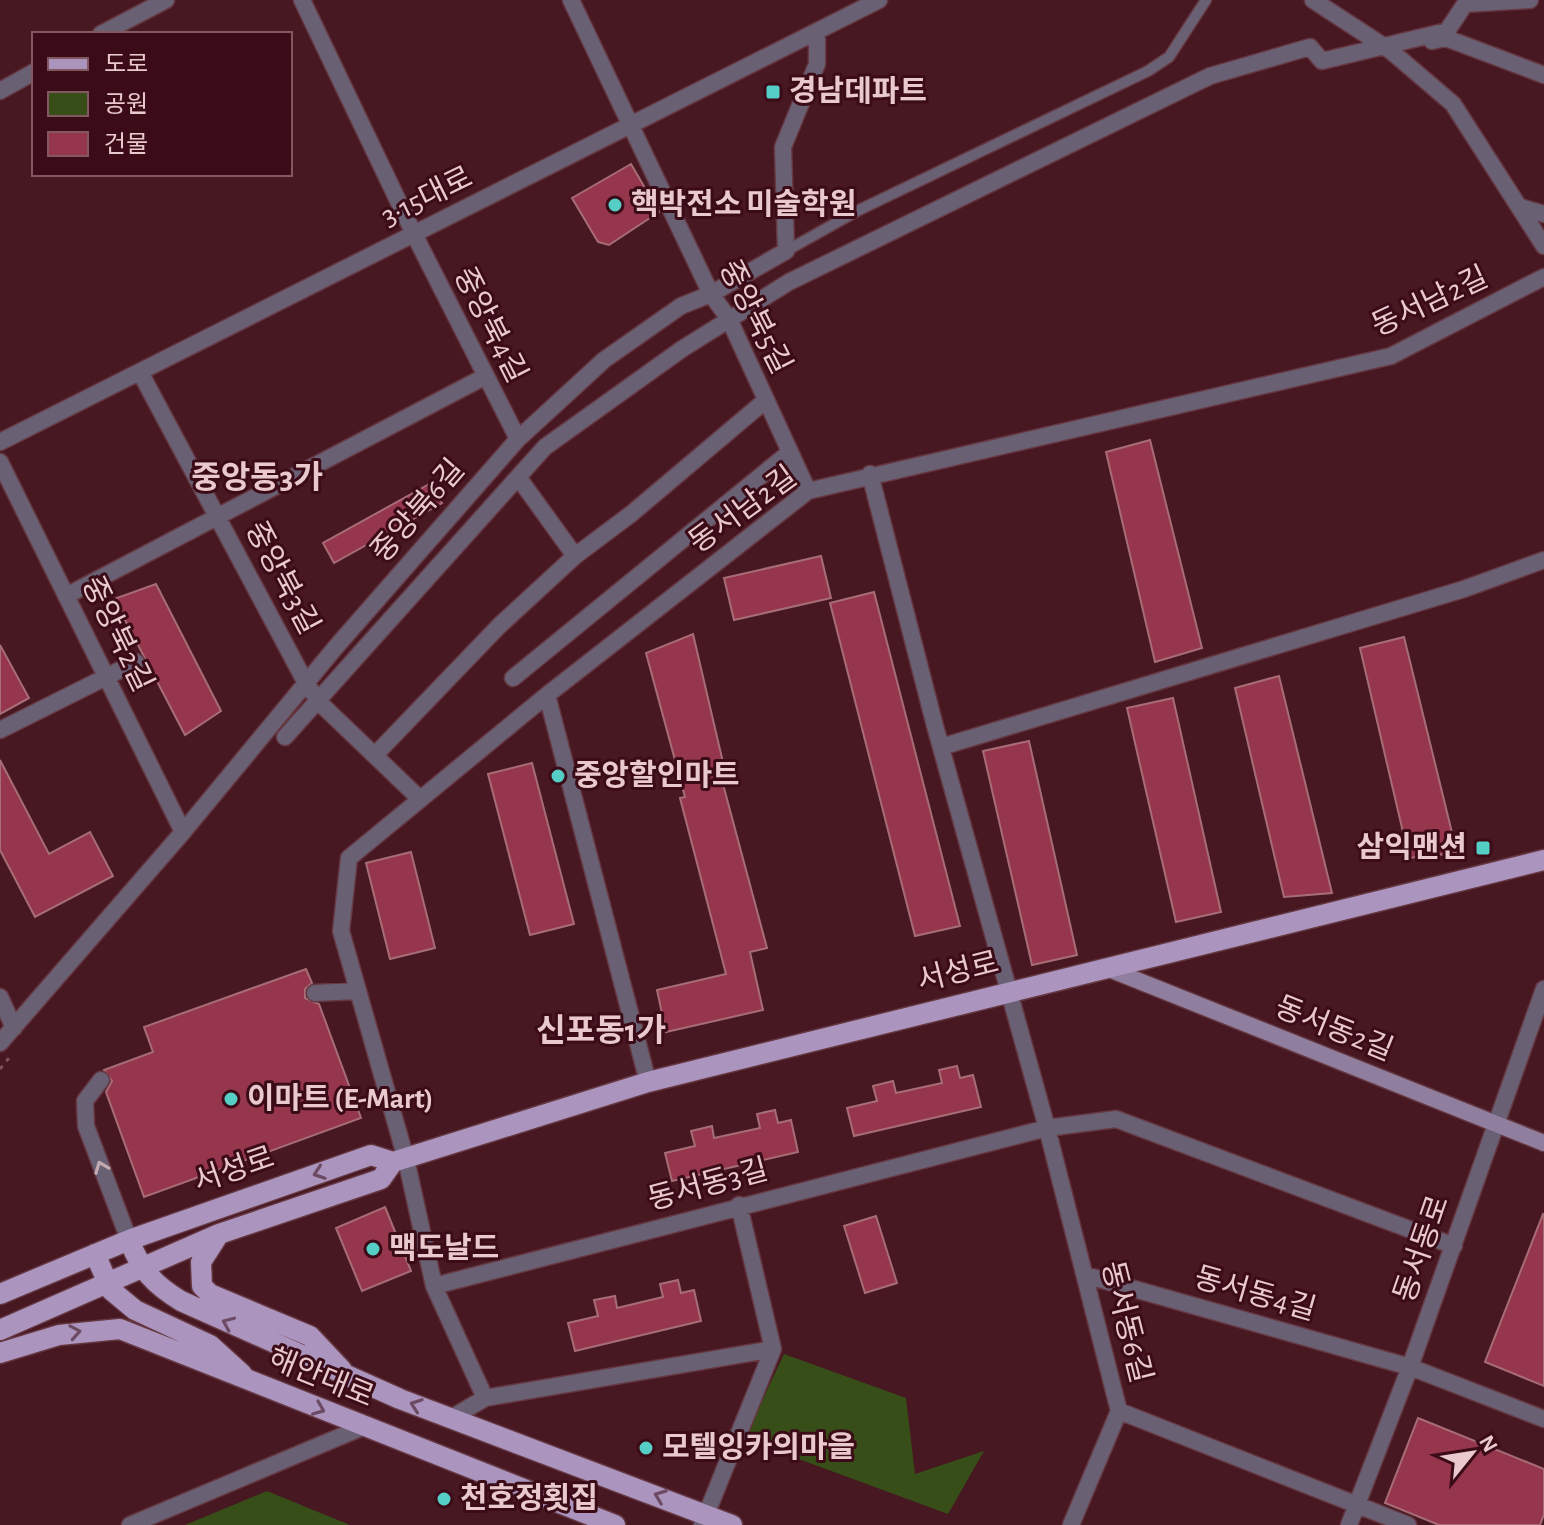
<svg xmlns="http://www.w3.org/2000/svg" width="1544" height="1525" font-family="'Alegreya Sans','Noto Sans KR',sans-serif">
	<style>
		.green { fill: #374e18 }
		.building { fill: #95364d; stroke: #a76d77; stroke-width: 2 }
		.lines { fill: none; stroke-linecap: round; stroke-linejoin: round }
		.service-casing { stroke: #643741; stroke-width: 13 }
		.minor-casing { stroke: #643741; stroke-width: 19 }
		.secondary-casing { stroke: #643741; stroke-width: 19 }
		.primary-casing { stroke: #643741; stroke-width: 23 }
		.path { stroke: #7c515a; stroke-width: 3; stroke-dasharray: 4 6; stroke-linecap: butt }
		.service { stroke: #6a6074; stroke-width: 10 }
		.minor { stroke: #6a6074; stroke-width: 16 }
		.secondary { stroke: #8f7e9e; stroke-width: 16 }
		.primary { stroke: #ab95be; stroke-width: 20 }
		.oneway { stroke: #c3aab2 }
		.oneway2 { stroke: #6d4a63 }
		.poi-dot { fill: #55cec5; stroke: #3b0c18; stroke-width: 3 }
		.labels { text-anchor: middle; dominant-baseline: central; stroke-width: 6; stroke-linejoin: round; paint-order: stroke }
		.poi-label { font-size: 30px; font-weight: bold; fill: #e9c9cd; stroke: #3b0c18; text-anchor: start }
		.street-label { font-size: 30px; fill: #e9c9cd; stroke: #3b0c18 }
		.neighbourhood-label { font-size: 32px; font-weight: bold; fill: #e9c9cd; stroke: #3b0c18 }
	</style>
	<rect width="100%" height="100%" fill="#471722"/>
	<path class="green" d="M784 1354 906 1398 915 1474 984 1451 948 1514 744 1439Z
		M267 1491 350 1525H185Z"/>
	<path class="building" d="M631 164 659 212 609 245 598 242 572 198Z
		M1150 440 1202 648 1155 662 1106 452Z
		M431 483 442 503 334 563 323 543Z
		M821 556 831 598 734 620 724 578Z
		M156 584 221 711 185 735 114 599Z
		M874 592 960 926 915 936 830 603Z
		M693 634 725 771 720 773 767 948 750 952 763 1010 666 1032 657 990 726 974 680 798 685 797 646 653Z
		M1404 637 1457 853 1409 858 1360 648Z
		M0 645 29 698 0 714Z
		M1279 676 1332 893 1284 897 1235 688Z
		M1173 698 1221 912 1176 922 1127 708Z
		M1029 741 1077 955 1032 965 983 751Z
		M0 760 49 854 90 832 113 876 35 917 0 850Z
		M532 763 574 924 530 935 488 774Z
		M411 852 435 948 390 959 366 863Z
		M306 969 312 983 305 989V998L319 1004 361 1118 144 1197 106 1092 112 1081 104 1070 153 1052 144 1027Z
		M957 1066 960 1078 973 1075 981 1107 854 1136 847 1108 877 1101 873 1086 893 1081 896 1093 942 1083 939 1070Z
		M775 1110 778 1123 791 1120 798 1152 672 1181 665 1153 695 1146 691 1131 712 1126 714 1138 760 1128 757 1114Z
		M385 1207 411 1271 362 1291 336 1228Z
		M1543 1214 1544 1215V1386L1485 1362Z
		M876 1216 897 1283 865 1293 844 1226Z
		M678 1280 681 1293 694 1290 701 1321 575 1351 568 1323 598 1316 594 1300 615 1296 617 1308 663 1297 660 1284Z
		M1418 1418 1544 1469V1514L1540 1525H1439L1385 1503Z"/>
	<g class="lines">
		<defs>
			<path id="service" d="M786 251 859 210 1148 71 1169 57 1206 0"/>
			<path id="minor" d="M302 0 414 234 518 439
				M571 0 711 294 729 319 808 491
				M1313 0 1391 51 1453 104 1544 246
				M101 34 166 0
				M1432 41 1446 38 1544 75
				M0 91 34 72
				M1520 207 1544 214
				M140 372 307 685 323 706 419 798
				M0 442 879 0
				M0 462 183 832
				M870 474 935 726 1047 1128 1119 1411 1071 1525
				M575 556 631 514 766 400
				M66 596 484 377
				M513 678 790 452
				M547 695 648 1082
				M0 730 136 662
				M285 737 545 447 682 349 789 282 1210 76 1310 47 1322 61 1447 31 1465 4 1530 0
				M941 747 1464 589 1544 560
				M375 755 499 626 575 556 518 477
				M315 993 357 991
				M0 997 14 1028
				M0 1043 183 832 335 648 518 439 604 360 681 306 711 294 786 251 783 147 817 64V32
				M101 1080 85 1101 86 1126 129 1240
				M1085 1275 1410 1367 1544 1419
				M434 1286 1047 1128 1116 1119 1454 1246
				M485 1398 434 1286 406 1159 341 931 349 858 547 695 808 491 1391 356 1544 277
				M1119 1411 1408 1525
				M453 1417 485 1398 773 1349
				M130 1525 363 1427
				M702 1525 773 1349 739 1205
				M1349 1525 1410 1367 1544 989"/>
			<path id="secondary" d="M1104 967 1544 1143"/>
			<path id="primary" d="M219 1234 201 1262 202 1286 210 1294 310 1336 342 1370
				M129 1240C141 1270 153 1284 181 1301L400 1399 732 1525
				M95 1254 111 1290 135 1310 210 1345 242 1374
				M0 1294 129 1240 371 1155 393 1162 648 1082 1544 860
				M0 1330 219 1234 381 1179 393 1162
				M0 1353 59 1335 120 1329 615 1525"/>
		</defs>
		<use href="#service" class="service-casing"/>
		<use href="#minor" class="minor-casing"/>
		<use href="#secondary" class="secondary-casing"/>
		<use href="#primary" class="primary-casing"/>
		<path class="path" d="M0 1069 9 1058"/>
		<use href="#service" class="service"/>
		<use href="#minor" class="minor"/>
		<use href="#secondary" class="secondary"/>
		<use href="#primary" class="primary"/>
	</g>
	<defs><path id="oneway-chevron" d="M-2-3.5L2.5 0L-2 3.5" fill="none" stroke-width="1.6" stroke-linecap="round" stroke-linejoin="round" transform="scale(2)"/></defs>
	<use class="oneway" href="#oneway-chevron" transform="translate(101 1167) rotate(-111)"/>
	<g class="oneway2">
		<use href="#oneway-chevron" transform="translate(319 1173) rotate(161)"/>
		<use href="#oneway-chevron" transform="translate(228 1323) rotate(-156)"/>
		<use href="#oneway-chevron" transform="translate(75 1332) rotate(-10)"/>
		<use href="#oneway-chevron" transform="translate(416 1405) rotate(-161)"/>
		<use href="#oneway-chevron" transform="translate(319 1409) rotate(22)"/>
		<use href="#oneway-chevron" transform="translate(660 1496) rotate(-159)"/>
	</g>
	<g class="poi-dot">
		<rect x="765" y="84" width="16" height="16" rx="4"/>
		<circle cx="615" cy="205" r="8"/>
		<circle cx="558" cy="776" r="8"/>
		<rect x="1475" y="840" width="16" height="16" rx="4"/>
		<circle cx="231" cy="1099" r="8"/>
		<circle cx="373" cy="1249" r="8"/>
		<circle cx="646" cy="1448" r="8"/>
		<circle cx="444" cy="1499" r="8"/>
	</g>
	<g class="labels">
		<g class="poi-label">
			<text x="789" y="92">경남데파트</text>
			<text x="631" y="205">핵박전소 미술학원</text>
			<text x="574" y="776">중앙할인마트</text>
			<text x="1467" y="848" text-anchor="end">삼익맨션</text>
			<text x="247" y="1099">이마트 (E-Mart)</text>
			<text x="389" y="1249">맥도날드</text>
			<text x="662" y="1448">모텔잉카의마을</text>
			<text x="460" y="1499">천호정횟집</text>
		</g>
		<g class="street-label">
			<text transform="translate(427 197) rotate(-26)">3·15대로</text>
			<text transform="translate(1430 302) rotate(-25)">동서남2길</text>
			<text transform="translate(755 317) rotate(63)">중앙북5길</text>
			<text transform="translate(490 325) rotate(63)">중앙북4길</text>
			<text transform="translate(743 510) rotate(-36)">동서남2길</text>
			<text transform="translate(418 511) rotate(-49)">중앙북6길</text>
			<text transform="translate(282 578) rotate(62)">중앙북3길</text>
			<text transform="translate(117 634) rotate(64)">중앙북2길</text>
			<text transform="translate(958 972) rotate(-14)">서성로</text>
			<text transform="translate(1334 1029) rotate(22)">동서동2길</text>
			<text transform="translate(234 1170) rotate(-19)">서성로</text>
			<text transform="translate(708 1185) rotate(-15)">동서동3길</text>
			<text transform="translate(1422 1249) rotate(-71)">동서동로</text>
			<text transform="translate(1255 1294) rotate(16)">동서동4길</text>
			<text transform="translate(1126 1322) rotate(76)">동서동6길</text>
			<text transform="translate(321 1378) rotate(22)">해안대로</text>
		</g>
		<g class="neighbourhood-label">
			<text x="257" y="478">중앙동3가</text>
			<text x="601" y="1031">신포동1가</text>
		</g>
	</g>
	<rect x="32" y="32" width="260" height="144" fill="#3b0c18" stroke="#815860" stroke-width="2"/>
	<rect x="48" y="58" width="40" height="12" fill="#ab95be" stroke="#815860" stroke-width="2"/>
	<text x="104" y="72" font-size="24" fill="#e9c9cd">도로</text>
	<rect x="48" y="92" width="40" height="24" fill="#374e18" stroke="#815860" stroke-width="2"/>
	<text x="104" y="112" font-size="24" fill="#e9c9cd">공원</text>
	<rect x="48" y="132" width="40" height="24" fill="#95364d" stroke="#815860" stroke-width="2"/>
	<text x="104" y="152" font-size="24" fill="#e9c9cd">건물</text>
	<g transform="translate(1472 1453) rotate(60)" stroke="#3b0c18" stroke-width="6" paint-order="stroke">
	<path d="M0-6L14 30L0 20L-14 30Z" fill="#e9c9cd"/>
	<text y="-12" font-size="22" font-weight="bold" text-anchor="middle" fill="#e9c9cd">N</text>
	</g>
</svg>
